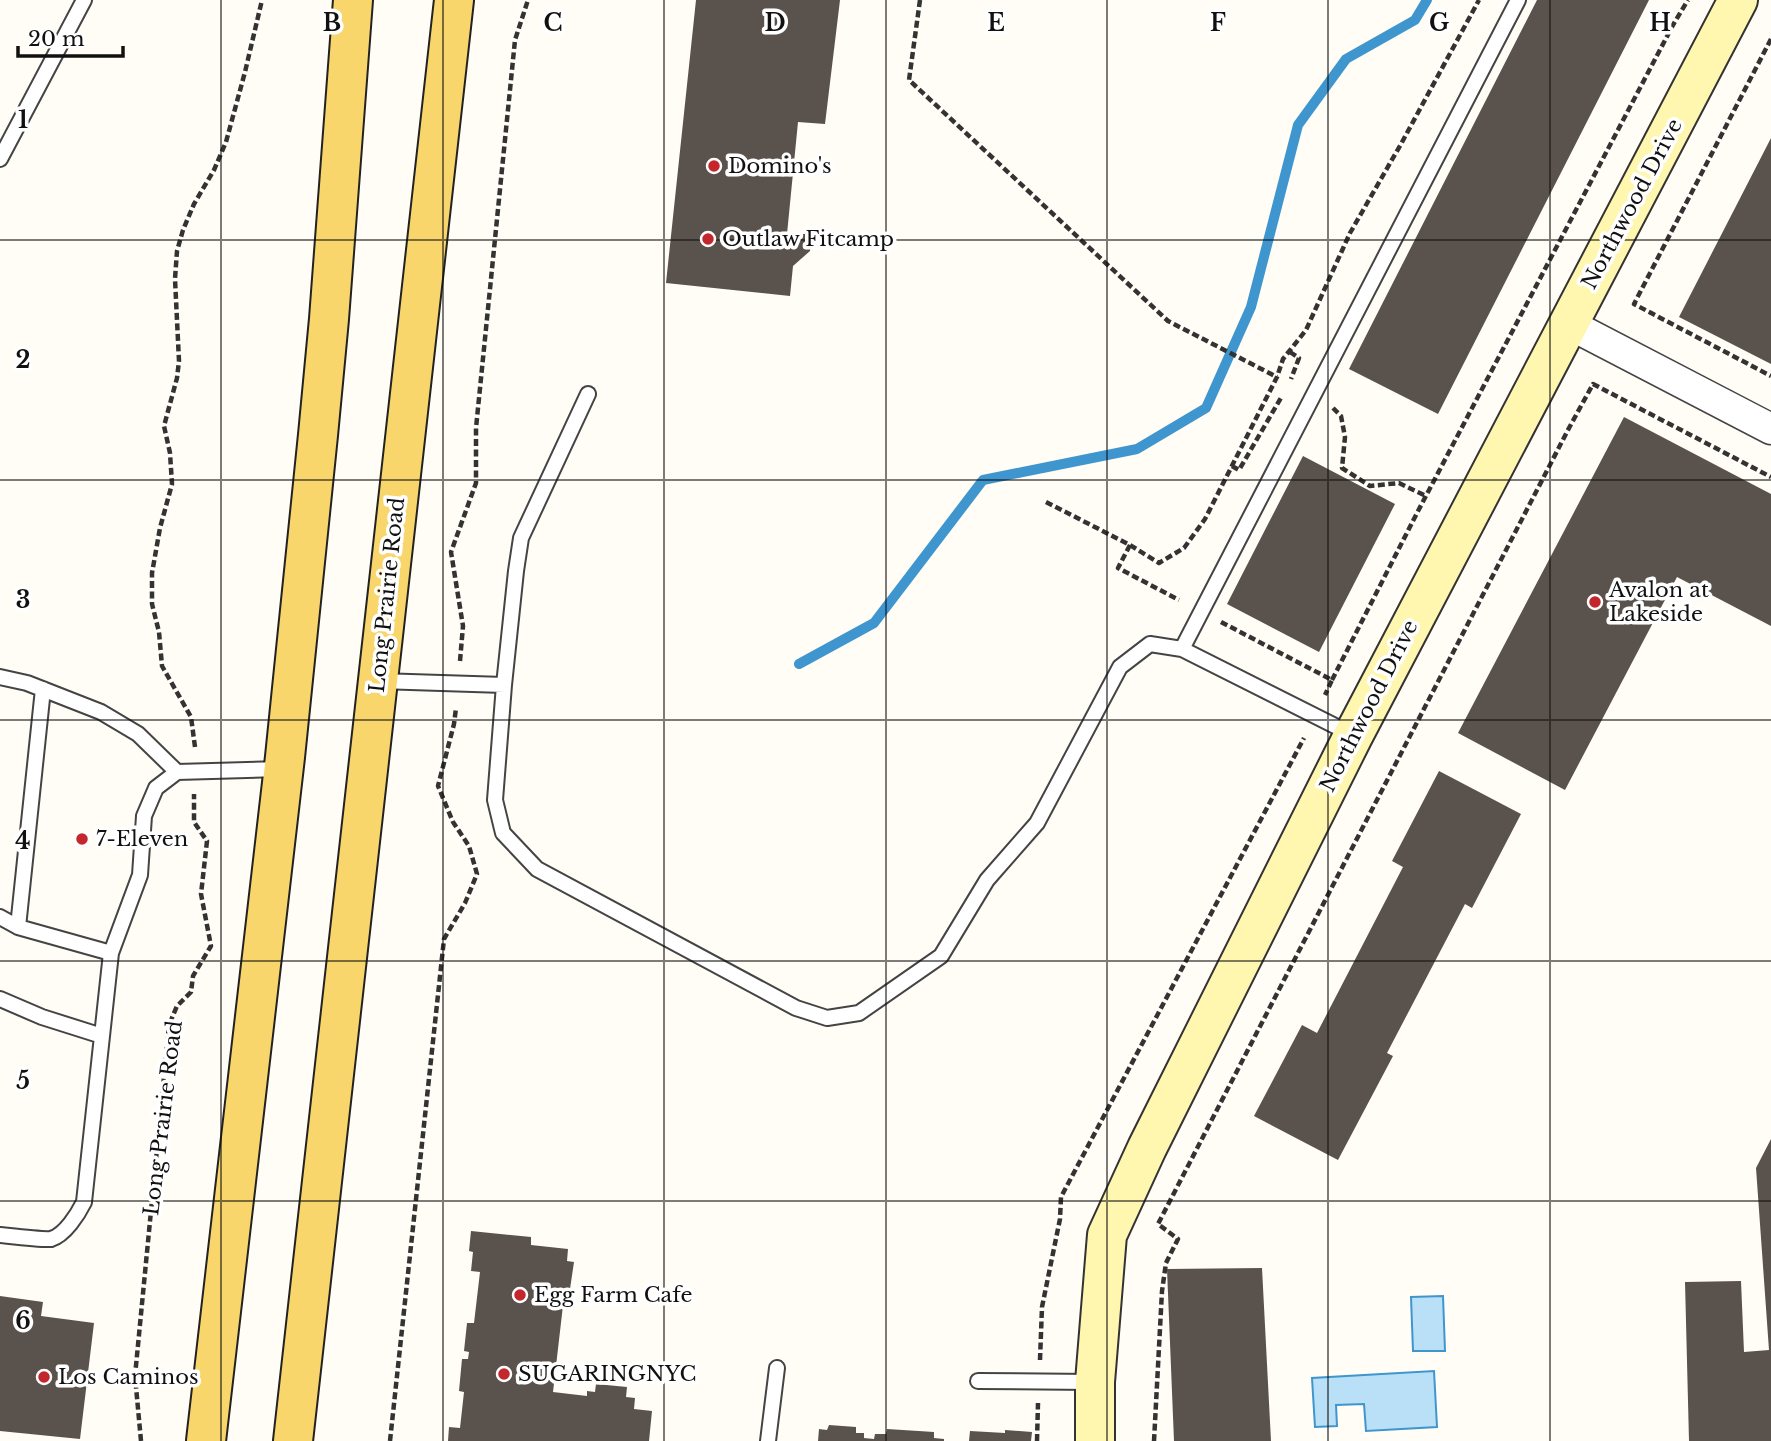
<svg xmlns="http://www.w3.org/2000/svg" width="1771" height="1441" font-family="'Libre Baskerville',serif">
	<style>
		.water { fill: #b9e0f7; stroke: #3f96cf; stroke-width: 2 }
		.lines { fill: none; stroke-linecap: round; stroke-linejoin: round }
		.stream { stroke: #3f96cf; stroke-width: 10 }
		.building { fill: #5a524d }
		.lane-casing { stroke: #444; stroke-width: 18 }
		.street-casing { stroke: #444; stroke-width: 33 }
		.secondary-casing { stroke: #333; stroke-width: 42 }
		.primary-casing { stroke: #222; stroke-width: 42 }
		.path { stroke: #333; stroke-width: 4.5; stroke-dasharray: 7 3.5; stroke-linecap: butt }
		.lane { stroke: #fff; stroke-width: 14 }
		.street { stroke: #fff; stroke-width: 30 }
		.secondary { stroke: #fff6b0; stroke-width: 38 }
		.primary { stroke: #f9d66b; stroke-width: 38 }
		.grid { fill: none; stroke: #111; stroke-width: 2; stroke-opacity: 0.55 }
		.poi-dot { fill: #c4262e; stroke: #fff; stroke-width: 2.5 }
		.labels { text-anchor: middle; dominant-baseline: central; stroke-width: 7; stroke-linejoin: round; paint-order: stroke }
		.poi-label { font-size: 21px; fill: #111; stroke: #fff; text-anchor: start }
		.street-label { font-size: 21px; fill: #111; stroke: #fff }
		.grid-label { font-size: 23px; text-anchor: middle; font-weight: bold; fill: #111; stroke: #fff; stroke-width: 7; stroke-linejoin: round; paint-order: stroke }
	</style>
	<rect width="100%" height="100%" fill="#fffdf5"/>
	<path class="water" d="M1443 1296 1445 1351H1413L1411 1297Z
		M1434 1371 1437 1427 1366 1431 1364 1404 1336 1405 1337 1426 1315 1427 1312 1378Z"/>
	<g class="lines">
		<path class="stream" d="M799 664 874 623 983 480 1137 449 1206 408 1251 307 1298 125 1346 59 1415 20 1427 0"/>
	</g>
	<path class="building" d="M696 0H840L825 124 798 122 787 234H813L810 251 793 266 790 296 666 283Z
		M1537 0H1649L1438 414 1349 369Z
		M1771 138V364L1679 317Z
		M1624 417 1771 494V626L1677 577 1565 790 1458 733Z
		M1303 456 1395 504 1319 652 1227 604Z
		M1439 771 1521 814 1472 908 1465 904 1387 1053 1393 1056 1338 1160 1254 1116 1302 1025 1317 1033 1403 867 1392 861Z
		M1771 1139V1441H1689L1685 1282 1741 1281 1744 1352 1769 1350 1756 1168Z
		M471 1231 531 1237V1245L568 1249 567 1261 574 1262 570 1289 565 1288 553 1392 587 1396V1391L595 1392 596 1384 627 1387 626 1397 635 1398 634 1409 652 1411 649 1441H448L449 1427 460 1428 464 1392 459 1391 462 1359H468L469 1352 464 1351 467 1323H474L480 1272 471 1271 473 1252 469 1251Z
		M1262 1268 1271 1441H1174L1167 1269Z
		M0 1296 43 1302 41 1316 94 1323 80 1439 0 1431Z
		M829 1425 856 1427V1433H864V1438L874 1439 875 1434H886L887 1429 934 1432V1438L944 1439V1441H818L819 1429 827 1430Z
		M1005 1430 1032 1432 1031 1441H969L970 1431 1005 1433Z"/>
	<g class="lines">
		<defs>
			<path id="lane" d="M0 159 84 0
				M1182 649 1518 0
				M0 677 27 683 101 712 138 734 177 772
				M379 681 504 685 516 571 521 538 588 394
				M504 685 495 800 503 833 537 869 796 1008 827 1018 859 1013 941 956 987 880 1037 823 1120 667 1150 644 1182 649 1351 734
				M0 917 18 927 111 953
				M18 927 43 689
				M0 999 42 1017 102 1036
				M0 1235C10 1236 43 1240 51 1239 65 1235 78 1214 84 1202L111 953 140 875 144 816 156 788 177 772 282 769
				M978 1381 1092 1382
				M768 1441 777 1368"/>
			<path id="street" d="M1569 324 1771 429"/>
			<path id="secondary" d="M1095 1441V1382L1107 1235 1147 1148 1353 736 1738 0"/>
			<path id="primary" d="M206 1441 285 757 318 435 329 319 353 0
				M293 1441 454 0"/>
		</defs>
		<use href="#lane" class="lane-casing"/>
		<use href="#street" class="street-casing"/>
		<use href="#secondary" class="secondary-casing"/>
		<use href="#primary" class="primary-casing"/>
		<path class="path" d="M920 0 909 80 1168 321 1277 377
			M1771 39 1634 304 1771 376
			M1290 352 1299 358 1291 379
			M1333 408 1341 416 1345 437 1342 468 1370 486 1399 483 1426 496
			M1232 466 1239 470 1282 396
			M1046 502 1130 545 1159 563 1184 548 1205 519 1277 377 1283 359 1306 330 1350 233 1401 144 1479 0
			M1130 545 1118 568 1179 600
			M1221 622 1332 680 1325 695
			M460 661 463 626 451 552 476 483V428L515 40 528 0
			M1332 680 1417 513 1673 25 1688 0
			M195 747 191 717 162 666 159 632 152 604V573L160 528 172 484 170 453 164 426 177 378 179 361 175 279 177 251 183 230 194 204 214 170 226 142 245 72 262 0
			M1040 1360 1042 1307 1060 1219 1061 1197 1304 738
			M141 1441 135 1376 169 1025 177 1006 191 992 193 976 211 946 201 894 207 841 194 822V794
			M390 1441 444 939 465 903 477 874 469 846 453 822 438 786 454 724 456 708
			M1037 1441 1038 1403
			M1154 1441 1162 1291 1166 1263 1178 1239 1158 1224 1569 428 1593 384 1771 477"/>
		<use href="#lane" class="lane"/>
		<use href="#street" class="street"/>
		<use href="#secondary" class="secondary"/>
		<use href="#primary" class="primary"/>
	</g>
	<path class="grid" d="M221 0V1441M443 0V1441M664 0V1441M886 0V1441M1107 0V1441M1328 0V1441M1550 0V1441M0 240H1771M0 480H1771M0 720H1771M0 961H1771M0 1201H1771"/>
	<g class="poi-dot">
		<circle cx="714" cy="166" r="7"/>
		<circle cx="708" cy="239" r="7"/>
		<circle cx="1595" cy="602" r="7"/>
		<circle cx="82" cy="839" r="7"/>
		<circle cx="520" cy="1295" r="7"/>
		<circle cx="504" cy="1374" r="7"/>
		<circle cx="44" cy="1377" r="7"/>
	</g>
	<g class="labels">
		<g class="poi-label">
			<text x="728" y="166">Domino's</text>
			<text x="722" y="239">Outlaw Fitcamp</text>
			<text x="1609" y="590">Avalon at<tspan x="1609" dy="24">Lakeside</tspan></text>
			<text x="96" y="839">7-Eleven</text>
			<text x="534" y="1295">Egg Farm Cafe</text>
			<text x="518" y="1374">SUGARINGNYC</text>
			<text x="58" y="1377">Los Caminos</text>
		</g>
		<g class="street-label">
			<text transform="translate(1632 204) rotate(-62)">Northwood Drive</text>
			<text transform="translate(387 595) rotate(-84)">Long Prairie Road</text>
			<text transform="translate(1369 706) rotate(-63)">Northwood Drive</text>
			<text transform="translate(163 1118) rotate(-83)">Long Prairie Road</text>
		</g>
	</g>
	<g class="grid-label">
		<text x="332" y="31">B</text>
		<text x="553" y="31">C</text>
		<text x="775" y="31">D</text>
		<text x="996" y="31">E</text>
		<text x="1218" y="31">F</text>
		<text x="1439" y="31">G</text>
		<text x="1660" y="31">H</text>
		<text x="23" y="128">1</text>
		<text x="23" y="368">2</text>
		<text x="23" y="608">3</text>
		<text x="23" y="849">4</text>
		<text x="23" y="1089">5</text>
		<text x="23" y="1329">6</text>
	</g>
	<path d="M18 46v10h105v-10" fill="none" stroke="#111111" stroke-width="3.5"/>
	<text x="28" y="46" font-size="21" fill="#111111" stroke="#ffffff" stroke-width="5" paint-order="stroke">20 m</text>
</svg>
